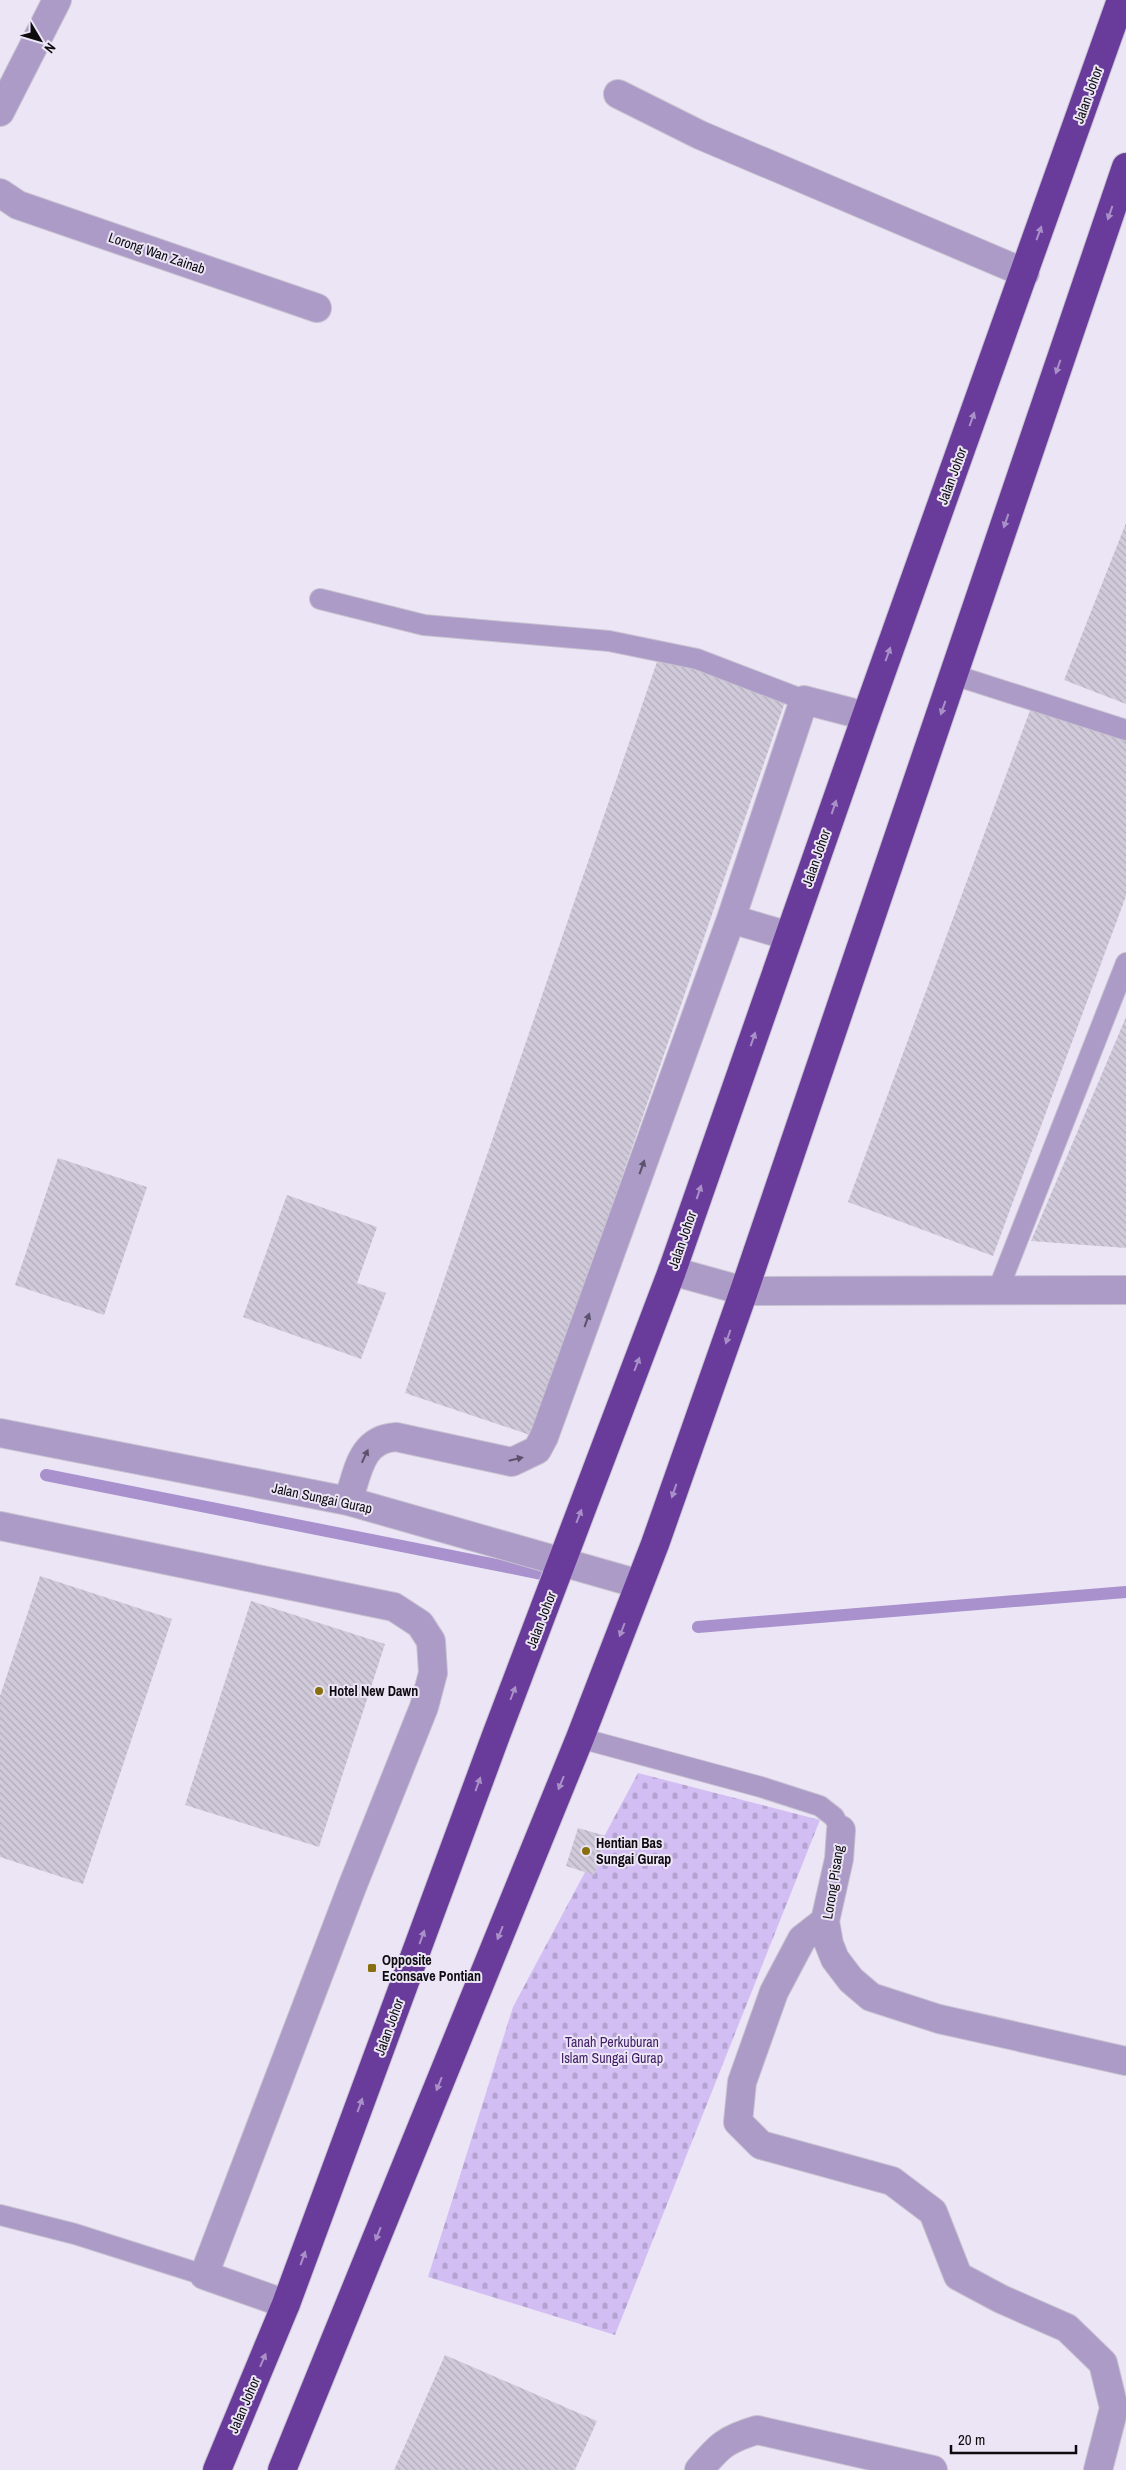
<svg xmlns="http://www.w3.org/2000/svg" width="1126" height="2470" font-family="'Archivo Narrow',sans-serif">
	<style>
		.cemetery { fill: url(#cemetery-stones) }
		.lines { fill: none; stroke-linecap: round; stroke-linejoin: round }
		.stream { stroke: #a991cd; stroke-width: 12 }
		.building { fill: url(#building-back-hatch) }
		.lane-casing { stroke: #c7c2d0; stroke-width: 22 }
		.street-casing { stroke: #c7c2d0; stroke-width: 30 }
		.highway-casing { stroke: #c7c2d0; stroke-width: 30 }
		.lane { stroke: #ac9ac7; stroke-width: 20 }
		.street { stroke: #ac9ac7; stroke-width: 28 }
		.highway { stroke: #693b9b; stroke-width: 28 }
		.oneway { fill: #aa90c8 }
		.oneway2 { fill: #5c526c }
		.poi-dot { fill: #876f0e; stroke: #ebe5f5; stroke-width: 2 }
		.labels { text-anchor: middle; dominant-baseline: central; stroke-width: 4; stroke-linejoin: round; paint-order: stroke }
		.street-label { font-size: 14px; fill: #0d0b10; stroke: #ebe5f5 }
		.poi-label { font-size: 14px; font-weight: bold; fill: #0d0b10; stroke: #ebe5f5; text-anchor: start }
		.park-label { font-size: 14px; fill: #432068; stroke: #ebe5f5 }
	</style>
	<defs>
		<pattern id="cemetery-stones" width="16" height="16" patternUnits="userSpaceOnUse" patternTransform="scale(1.25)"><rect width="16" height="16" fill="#d3bef4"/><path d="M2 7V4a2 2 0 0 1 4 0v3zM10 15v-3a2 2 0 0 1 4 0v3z" fill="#b4a2d0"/></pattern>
		<pattern id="building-back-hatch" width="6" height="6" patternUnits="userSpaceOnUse" patternTransform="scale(1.25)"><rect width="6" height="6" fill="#d0cada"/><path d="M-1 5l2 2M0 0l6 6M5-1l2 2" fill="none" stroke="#b1acba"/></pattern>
	</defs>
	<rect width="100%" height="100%" fill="#ebe5f5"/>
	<path class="cemetery" d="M638 1773 820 1820 615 2335 428 2277 513 2007Z"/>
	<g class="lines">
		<path class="stream" d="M46 1475 542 1574
			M698 1627 1126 1592"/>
	</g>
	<path class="building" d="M1126 523V704L1064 680Z
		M659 656 786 699 533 1436 405 1393Z
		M1032 705 1126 740V896L993 1256 848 1202Z
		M1126 1017V1248L1031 1241Z
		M58 1158 147 1187 104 1315 15 1285Z
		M287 1195 377 1227 357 1283 386 1293 361 1359 243 1317Z
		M40 1576 172 1619 83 1884 0 1857V1696Z
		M251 1601 385 1644 319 1847 185 1805Z
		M578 1828 606 1836 594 1875 566 1866Z
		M445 2355 597 2421 575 2470H394Z"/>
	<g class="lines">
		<defs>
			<path id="lane" d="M320 599 424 625 609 641 697 659 804 700
				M954 675 1126 730
				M998 1290 1126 963
				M580 1738 761 1787 820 1806 834 1817 841 1830
				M0 2215 75 2234 204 2275"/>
			<path id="street" d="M618 94 700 135 1025 273
				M0 112 57 0
				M0 193 18 205 317 308
				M731 919 789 936
				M672 1271 744 1291 1126 1290
				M0 1433 348 1501 639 1584
				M348 1501C358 1473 360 1439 396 1437L512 1462 537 1450 544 1437 731 919 804 700 866 716
				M0 1526 394 1607 420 1624 431 1641 433 1673 424 1707 352 1887 204 2275 286 2304
				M841 1830 839 1859 825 1921 829 1944 835 1959 851 1980 871 1997 939 2019 1126 2061
				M825 1921 802 1939 774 1992 742 2082 738 2122 761 2145 892 2181 933 2212 958 2276 1001 2299 1067 2328 1103 2363 1114 2408 1098 2470
				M699 2470C719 2446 726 2439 757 2430L933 2470"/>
			<path id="highway" d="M217 2470 286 2304 495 1738 672 1271 866 716 1121 0
				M282 2470 580 1738 655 1544 744 1291 1126 167"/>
		</defs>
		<use href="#lane" class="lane-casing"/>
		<use href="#street" class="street-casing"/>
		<use href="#highway" class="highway-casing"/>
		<use href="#lane" class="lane"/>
		<use href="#street" class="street"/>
		<use href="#highway" class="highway"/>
	</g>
	<defs><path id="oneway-solid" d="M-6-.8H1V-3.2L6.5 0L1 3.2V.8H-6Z" transform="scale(1.25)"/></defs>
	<g class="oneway">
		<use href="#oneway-solid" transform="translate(1110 213) rotate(109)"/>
		<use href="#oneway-solid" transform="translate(1039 233) rotate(-70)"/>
		<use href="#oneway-solid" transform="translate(1058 367) rotate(109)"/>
		<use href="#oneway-solid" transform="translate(972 419) rotate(-70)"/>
		<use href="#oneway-solid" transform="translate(1006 521) rotate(109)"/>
		<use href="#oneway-solid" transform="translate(888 654) rotate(-70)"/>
		<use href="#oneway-solid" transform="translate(943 708) rotate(109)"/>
		<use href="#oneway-solid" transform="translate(834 807) rotate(-71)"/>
		<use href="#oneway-solid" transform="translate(753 1039) rotate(-71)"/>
		<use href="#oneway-solid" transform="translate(699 1192) rotate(-71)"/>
		<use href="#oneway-solid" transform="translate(728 1337) rotate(109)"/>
		<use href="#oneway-solid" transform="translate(637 1364) rotate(-69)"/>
		<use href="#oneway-solid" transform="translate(674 1491) rotate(109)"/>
		<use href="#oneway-solid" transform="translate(579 1516) rotate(-69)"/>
		<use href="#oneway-solid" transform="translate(622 1630) rotate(111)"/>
		<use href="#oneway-solid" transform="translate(513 1693) rotate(-69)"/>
		<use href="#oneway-solid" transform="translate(561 1783) rotate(112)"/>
		<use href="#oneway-solid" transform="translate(478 1784) rotate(-70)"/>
		<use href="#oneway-solid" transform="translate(500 1933) rotate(112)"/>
		<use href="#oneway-solid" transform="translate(422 1937) rotate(-70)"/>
		<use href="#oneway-solid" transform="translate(439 2084) rotate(112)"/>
		<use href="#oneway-solid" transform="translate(360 2105) rotate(-70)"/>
		<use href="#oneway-solid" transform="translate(378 2234) rotate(112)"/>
		<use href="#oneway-solid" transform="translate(303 2258) rotate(-70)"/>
		<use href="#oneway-solid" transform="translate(263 2360) rotate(-67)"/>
	</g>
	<g class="oneway2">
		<use href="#oneway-solid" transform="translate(642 1167) rotate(-70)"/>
		<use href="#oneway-solid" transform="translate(587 1320) rotate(-70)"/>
		<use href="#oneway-solid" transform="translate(365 1456) rotate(-65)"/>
		<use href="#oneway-solid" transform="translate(516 1459) rotate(-13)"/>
	</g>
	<g class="poi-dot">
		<circle cx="319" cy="1691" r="5"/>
		<circle cx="586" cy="1851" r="5"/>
		<rect x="367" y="1963" width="10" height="10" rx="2.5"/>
	</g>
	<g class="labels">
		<g class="street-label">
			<text transform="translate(1088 95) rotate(-70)">Jalan Johor</text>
			<text transform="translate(157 253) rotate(19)">Lorong Wan Zainab</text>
			<text transform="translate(952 476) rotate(-70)">Jalan Johor</text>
			<text transform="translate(816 858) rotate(-71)">Jalan Johor</text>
			<text transform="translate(682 1240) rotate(-71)">Jalan Johor</text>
			<text transform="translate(322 1498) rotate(12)">Jalan Sungai Gurap</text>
			<text transform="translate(541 1620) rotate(-69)">Jalan Johor</text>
			<text transform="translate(833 1882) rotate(-81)">Lorong Pisang</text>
			<text transform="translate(389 2027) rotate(-70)">Jalan Johor</text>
			<text transform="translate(244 2405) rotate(-67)">Jalan Johor</text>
		</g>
		<g class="poi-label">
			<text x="329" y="1691">Hotel New Dawn</text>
			<text x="596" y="1843">Hentian Bas<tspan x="596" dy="16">Sungai Gurap</tspan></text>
			<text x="382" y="1960">Opposite<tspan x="382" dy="16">Econsave Pontian</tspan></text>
		</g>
		<g class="park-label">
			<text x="612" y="2042">Tanah Perkuburan<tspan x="612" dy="16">Islam Sungai Gurap</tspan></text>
		</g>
	</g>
	<g transform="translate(40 40) rotate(128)" stroke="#ebe5f5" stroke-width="4" paint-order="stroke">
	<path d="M0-4L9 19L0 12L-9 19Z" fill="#0d0b10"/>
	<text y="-8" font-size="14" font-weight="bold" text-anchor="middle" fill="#0d0b10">N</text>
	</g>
	<path d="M951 2445v8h125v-8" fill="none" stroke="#0d0b10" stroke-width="2.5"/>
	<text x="958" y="2445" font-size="15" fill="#0d0b10" stroke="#ebe5f5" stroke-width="4" paint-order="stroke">20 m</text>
</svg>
